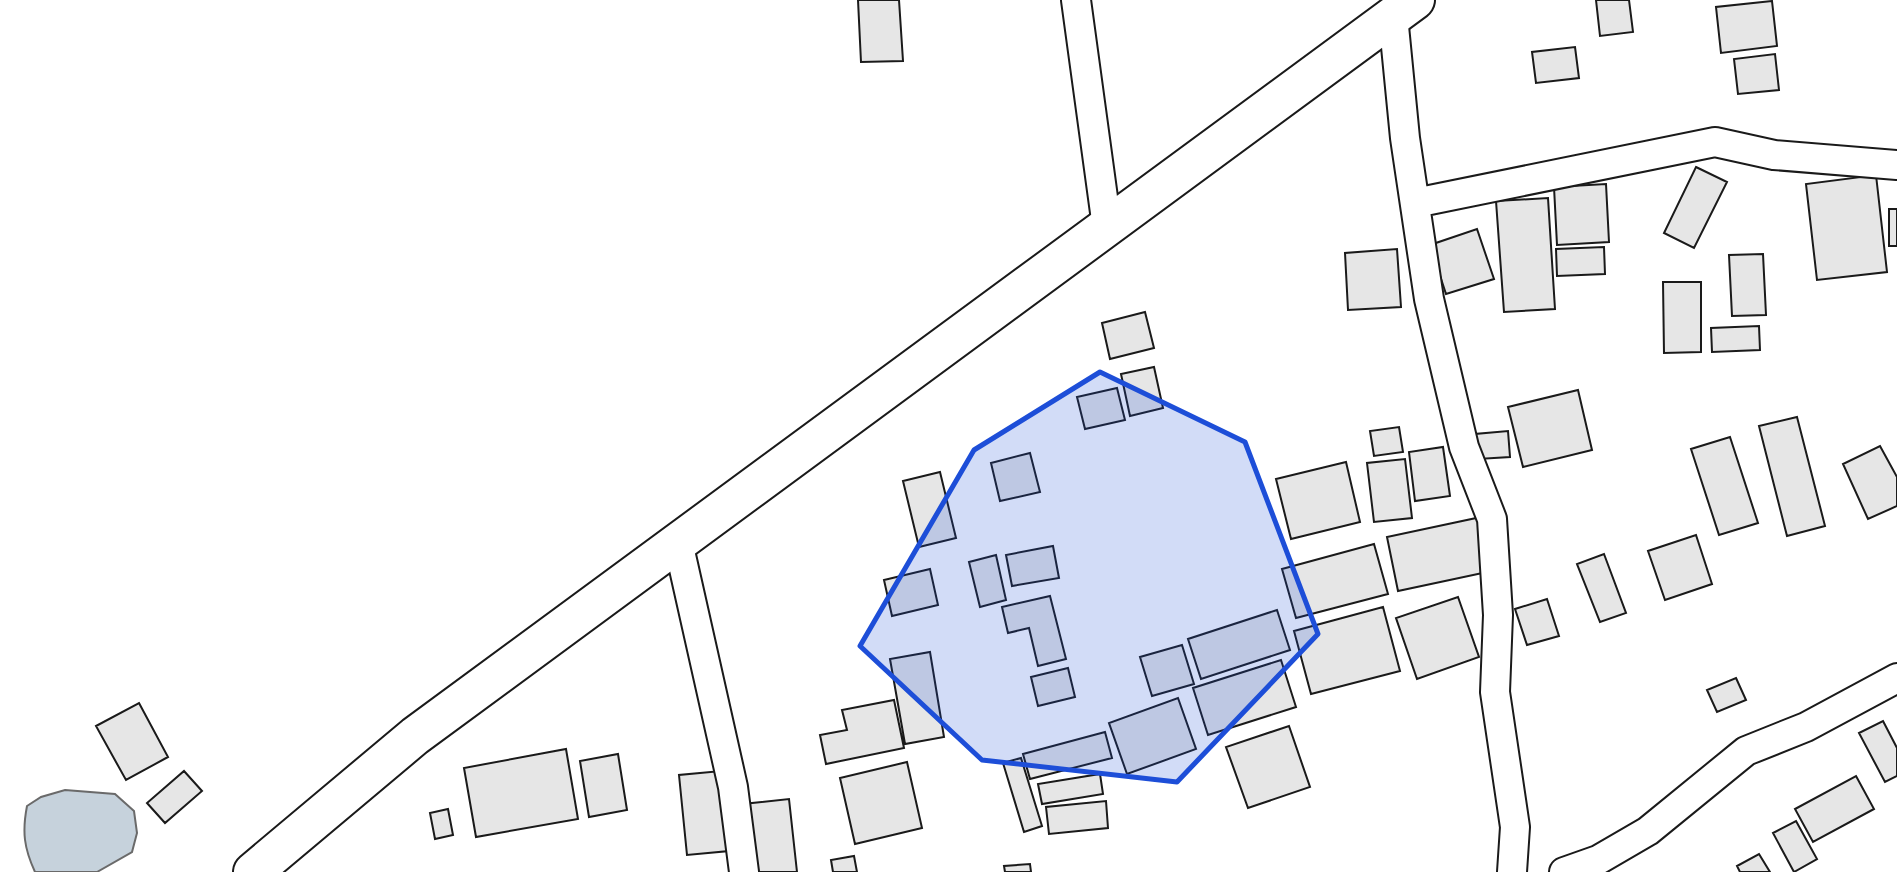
<svg xmlns="http://www.w3.org/2000/svg" width="1897" height="872" font-family="'Alegreya Sans',sans-serif">
	<style>
		.water { fill: #c6d2dc; stroke: #6a6a6a; stroke-width: 2 }
		.building { fill: #e6e6e6; stroke: #1a1a1a; stroke-width: 2 }
		.lines { fill: none; stroke-linecap: round; stroke-linejoin: round }
		.street-casing { stroke: #1a1a1a; stroke-width: 32 }
		.highway-casing { stroke: #1a1a1a; stroke-width: 42 }
		.street { stroke: #fff; stroke-width: 28 }
		.highway { stroke: #fff; stroke-width: 38 }
		.marked { fill: #1d4ed8; fill-opacity: 0.2; stroke: #1d4ed8; stroke-width: 5; stroke-linejoin: round }
	</style>
	<rect width="100%" height="100%" fill="#fff"/>
	<path class="water" d="M65 790 115 794 134 811 137 833 132 852 97 872H35C24 848 22 832 27 806L41 797Z"/>
	<path class="building" d="M858 0H899L903 61 861 62Z
		M1596 0H1629L1633 32 1600 36Z
		M1772 1 1777 46 1721 53 1716 7Z
		M1575 47 1579 78 1536 83 1532 52Z
		M1775 54 1779 90 1738 94 1734 59Z
		M1696 167 1727 182 1694 248 1664 233Z
		M1876 175 1887 272 1817 280 1806 184Z
		M1606 184 1609 242 1557 245 1554 187Z
		M1548 198 1555 309 1504 312 1496 201Z
		M1889 209H1897V246H1889Z
		M1477 229 1494 279 1446 294 1430 245Z
		M1604 247 1605 274 1557 276 1556 249Z
		M1397 249 1401 307 1348 310 1345 253Z
		M1763 254 1766 315 1732 316 1729 255Z
		M1663 282H1701V352L1664 353Z
		M1145 312 1154 348 1110 359 1102 323Z
		M1759 326 1760 350 1712 352 1711 328Z
		M1154 367 1163 408 1130 416 1121 374Z
		M1117 388 1125 420 1085 429 1077 397Z
		M1578 390 1592 450 1523 467 1508 407Z
		M1797 417 1825 526 1787 536 1759 426Z
		M1399 427 1403 452 1374 456 1370 431Z
		M1508 431 1510 457 1478 459 1475 434Z
		M1730 437 1758 523 1719 535 1691 449Z
		M1880 446 1897 477V506L1868 519 1843 464Z
		M1443 447 1450 496 1415 501 1409 452Z
		M1030 453 1040 492 1000 501 991 463Z
		M1405 459 1412 518 1374 522 1367 463Z
		M1346 462 1360 522 1291 539 1276 479Z
		M940 472 956 538 919 547 903 481Z
		M1481 517 1492 571 1398 591 1387 537Z
		M1696 535 1712 584 1665 600 1648 551Z
		M1374 544 1388 594 1296 618 1282 569Z
		M1053 546 1059 578 1012 586 1006 555Z
		M1604 554 1626 613 1600 622 1577 564Z
		M996 555 1006 600 980 607 969 562Z
		M930 569 938 605 892 616 884 580Z
		M1050 596 1066 659 1038 666 1029 628 1008 633 1002 607Z
		M1458 597 1479 657 1417 679 1396 618Z
		M1547 599 1559 636 1527 645 1515 609Z
		M1383 607 1400 671 1311 694 1294 631Z
		M1277 610 1290 650 1201 679 1188 639Z
		M1182 645 1194 684 1152 696 1140 657Z
		M930 652 944 737 905 744 890 659Z
		M1281 660 1296 707 1208 735 1193 688Z
		M1068 668 1075 697 1038 706 1031 677Z
		M1736 678 1746 700 1717 712 1707 690Z
		M1178 698 1196 749 1127 774 1109 723Z
		M894 700 904 748 826 764 820 735 847 730 842 710Z
		M139 703 168 757 126 780 96 726Z
		M1883 721 1897 748V776L1885 782 1859 733Z
		M1289 726 1310 787 1248 808 1226 747Z
		M1105 732 1112 758 1030 779 1023 754Z
		M566 749 578 819 476 837 464 768Z
		M618 754 627 810 589 817 580 761Z
		M1021 758 1042 826 1024 832 1003 763Z
		M907 762 922 828 855 844 840 778Z
		M184 771 202 791 165 823 147 803Z
		M721 771 729 851 687 855 679 775Z
		M1100 774 1103 794 1042 804 1038 784Z
		M1856 776 1874 809 1813 842 1795 809Z
		M789 799 797 872H750L743 804Z
		M1106 801 1108 828 1049 834 1046 807Z
		M448 809 453 835 435 839 430 813Z
		M1796 821 1817 859 1794 872 1773 833Z
		M1759 854 1770 872H1740L1737 866Z
		M854 856 857 872H833L831 860Z
		M1030 864 1031 872H1005L1004 866Z"/>
	<g class="lines">
		<defs>
			<path id="street" d="M1076 0 1107 227
				M1393 16 1405 138 1429 299 1464 447 1492 519 1498 615 1495 692 1515 827 1512 872
				M1415 203 1715 142 1774 155 1897 165
				M678 542 733 787 744 872
				M1564 872 1598 860 1648 831 1746 751 1806 727 1897 678"/>
			<path id="highway" d="M253 872 415 736 1415 0"/>
		</defs>
		<use href="#street" class="street-casing"/>
		<use href="#highway" class="highway-casing"/>
		<use href="#street" class="street"/>
		<use href="#highway" class="highway"/>
	</g>
	<path class="marked" d="M1100 372 1245 442 1318 634 1177 782 982 760 860 646 974 450Z"/>
</svg>
